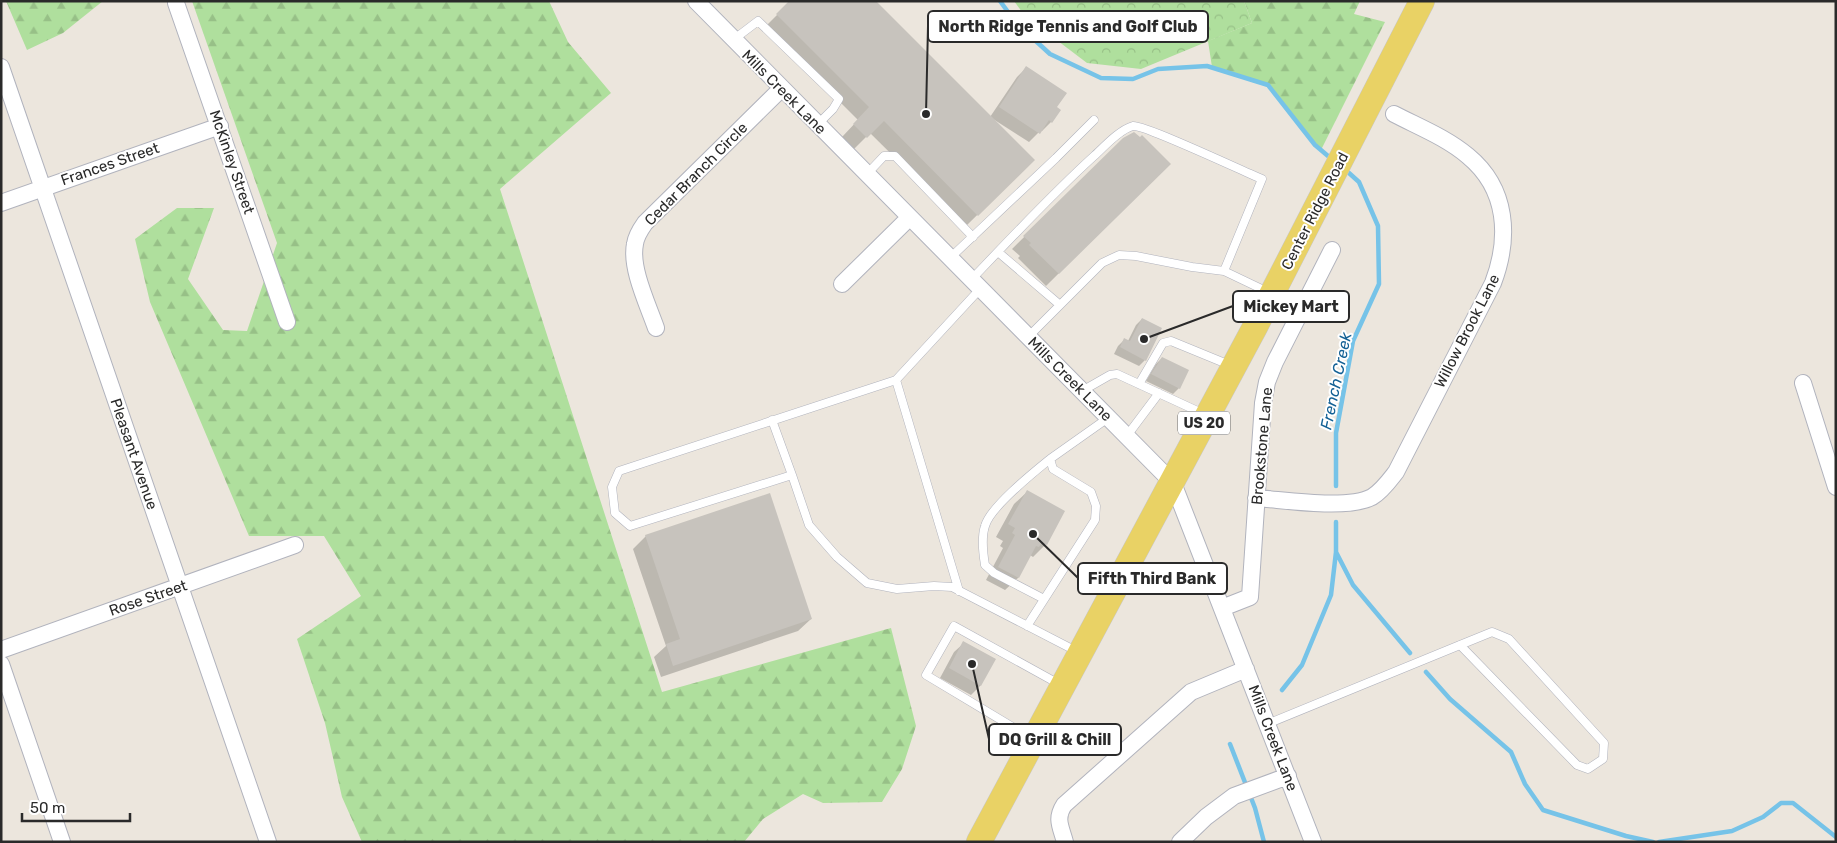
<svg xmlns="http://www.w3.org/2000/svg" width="1837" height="843" font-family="Rubik,sans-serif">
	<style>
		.forest { fill: url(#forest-firs) }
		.park { fill: url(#park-crowns) }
		.shadow { fill: #0003 }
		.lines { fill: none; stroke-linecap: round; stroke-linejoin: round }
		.stream { stroke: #76c3e8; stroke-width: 4.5 }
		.building { fill: #c7c3bd }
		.service-casing { stroke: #b1b3bd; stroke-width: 9 }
		.minor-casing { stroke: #b1b3bd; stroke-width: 18 }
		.primary-casing { stroke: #c8c8c8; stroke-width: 26 }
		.service { stroke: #fff; stroke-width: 8 }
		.minor { stroke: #fff; stroke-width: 16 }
		.primary { stroke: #e9d265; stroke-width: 25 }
		.labels { text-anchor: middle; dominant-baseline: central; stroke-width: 4; stroke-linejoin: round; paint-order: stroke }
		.shield { fill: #fff; stroke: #6a6a6a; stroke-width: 1 }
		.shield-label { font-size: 14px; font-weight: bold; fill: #2a2a2a }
		.street-label { font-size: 15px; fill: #2a2a2a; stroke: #fff }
		.water-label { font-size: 16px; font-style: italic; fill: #146195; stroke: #fff }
		.leader { fill: none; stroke: #2a2a2a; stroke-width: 2 }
		.callout-dot { fill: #2a2a2a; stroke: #fff; stroke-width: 2 }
		.callout { fill: #fff; stroke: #2a2a2a; stroke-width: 2 }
		.callout-label { font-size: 16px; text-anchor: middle; font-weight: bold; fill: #2a2a2a }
	</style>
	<defs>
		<pattern id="forest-firs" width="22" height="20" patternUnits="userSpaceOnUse" patternTransform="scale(1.25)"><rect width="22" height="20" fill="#afdf9d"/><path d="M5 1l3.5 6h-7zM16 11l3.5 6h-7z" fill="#97c087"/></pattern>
		<pattern id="park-crowns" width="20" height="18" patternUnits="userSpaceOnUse" patternTransform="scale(1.25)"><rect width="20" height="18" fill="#afdf9d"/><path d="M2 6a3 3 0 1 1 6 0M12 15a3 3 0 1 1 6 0" fill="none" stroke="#97c087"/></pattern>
	</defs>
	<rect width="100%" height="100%" fill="#ece6dd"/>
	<path class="forest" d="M6 1H103L63 33 27 50Z
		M192 1H549L568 42 611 93 500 189 662 692 891 628 916 726 902 769 882 802 823 803 803 794 763 819 744 842H362L342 797 325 723 297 639 361 596 324 536H249L150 302 135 239 177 208H214L188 279 223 330 247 331 277 243Z
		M1244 1H1360L1354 14 1385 22 1321 150 1315 145 1268 85 1212 67 1208 41 1252 23Z"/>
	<path class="park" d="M1014 1H1244L1252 23 1141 69 1087 63 1025 16Z"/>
	<path class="shadow" d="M791 1 990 117 1017 77 1026 68 1055 108 1051 122 1042 131 1041 130 1029 142 993 119 1033 160 965 227 870 133 854 149 842 137 858 120 765 27Z
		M1126 137 1169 164 1046 286 1018 258 1020 256 1012 249Z
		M1142 319 1145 360 1139 366 1114 354 1118 346 1124 340 1128 341 1136 325Z
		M1162 358 1179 388 1173 394 1146 381 1156 364Z
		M1027 492 1046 544 1033 557 1030 555 1018 578 1005 590 986 580 1003 548 1000 546 1003 541 996 537 1014 504Z
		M646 536 811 619 798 631 661 677 654 657 666 646 633 549Z
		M964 643 994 660 980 686 971 695 940 678 954 652Z"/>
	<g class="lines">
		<path class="stream" d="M1000 1 1016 23 1050 54 1101 78 1133 79 1158 69 1207 66 1268 85 1315 145 1328 156
			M1336 486V433L1353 341 1379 284 1378 226 1359 182 1349 173
			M1336 552 1353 585 1410 653
			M1426 672 1450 699 1511 752 1525 784 1543 810 1626 836 1653 842
			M1282 690 1302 665 1331 595 1336 552V522
			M1230 744 1255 808 1264 842
			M1659 842 1732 831 1763 817 1781 803H1793L1836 837"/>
	</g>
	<path class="building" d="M789 1H876L1035 160 978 216 884 121 867 138 853 124 869 107 776 14Z
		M1026 66 1067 93 1057 107 1061 110 1052 123 1049 120 1040 134 999 107Z
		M1134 132 1140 137 1142 135 1171 164 1059 274 1029 245 1031 243 1023 236 1123 138Z
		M1142 318 1162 328 1146 361 1120 347 1124 338 1130 341Z
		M1162 357 1189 370 1180 389 1151 374Z
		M1027 490 1065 511 1047 545 1042 542 1039 547 1036 546 1019 578 998 567 1015 535 1012 533 1015 528 1008 524Z
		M770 493 812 619 673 666 666 644 680 639 645 535Z
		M963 641 996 659 981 686 949 668Z"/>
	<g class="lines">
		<defs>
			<path id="service" d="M733 40 758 21 839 99 833 109 817 125
				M867 174 884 156H895L973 237
				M998 252 1060 305
				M950 258 1056 158 1094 120
				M971 280C1011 238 1051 195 1094 156 1104 147 1119 130 1133 126 1143 124 1245 172 1262 179L1224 271 1268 292
				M980 289 896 380 619 471 612 487 615 513 630 526 792 475 809 525 837 557 867 583 897 589 934 586 952 587 1076 651
				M1028 337 1102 263 1119 255 1136 256 1192 267 1224 271
				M896 380 959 591
				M1139 384 1163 343 1171 341 1232 366
				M1082 391 1110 375 1117 374 1204 414
				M772 420 792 475
				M1126 437 1159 393
				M1044 599 994 573 985 565C983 553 981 538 985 526 990 507 1034 472 1050 459
				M1027 626 1095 520 1096 506 1091 492 1053 469 1050 459 1108 418
				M1267 724 1460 645 1492 632 1509 639 1604 743 1603 759 1588 769 1577 765 1460 645
				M1031 738 926 675 954 626 1059 684"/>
			<path id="minor" d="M696 1 1173 483 1313 842
				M176 3 287 322
				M1 67 268 842
				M1 203 220 126
				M842 284 909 218
				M656 328C648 305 630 268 635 244 636 236 640 230 645 223L781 89
				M1803 383 1836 487
				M1256 498C1286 500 1347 510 1372 497 1382 491 1389 481 1396 472L1493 283C1510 238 1508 189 1468 156 1447 138 1419 127 1394 114
				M1222 608 1250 597 1263 403 1267 382 1275 362 1332 250
				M1 650 295 545
				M1 664 62 842
				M1065 842C1061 827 1055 819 1064 805L1191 692 1246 669
				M1180 842 1206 817 1234 796 1288 776"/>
			<path id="primary" d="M979 842 1255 327 1422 1"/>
		</defs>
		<use href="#service" class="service-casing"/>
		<use href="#minor" class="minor-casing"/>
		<use href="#primary" class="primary-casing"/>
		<use href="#service" class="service"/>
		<use href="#minor" class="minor"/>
		<use href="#primary" class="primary"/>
	</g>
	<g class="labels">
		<rect class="shield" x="1178" y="411.5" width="52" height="23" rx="4"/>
		<g class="shield-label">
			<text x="1204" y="423">US 20</text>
		</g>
		<g class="street-label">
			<text transform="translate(784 92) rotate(45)">Mills Creek Lane</text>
			<text transform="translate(232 162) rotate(71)">McKinley Street</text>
			<text transform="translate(110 164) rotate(-19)">Frances Street</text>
			<text transform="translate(696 174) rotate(-45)">Cedar Branch Circle</text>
			<text transform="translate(1315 211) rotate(-63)">Center Ridge Road</text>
			<text transform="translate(1467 331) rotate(-63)">Willow Brook Lane</text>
			<text transform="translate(1070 379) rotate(45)">Mills Creek Lane</text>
			<text transform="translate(1262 446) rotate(-85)">Brookstone Lane</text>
			<text transform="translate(134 454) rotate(71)">Pleasant Avenue</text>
			<text transform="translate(148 598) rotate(-19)">Rose Street</text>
			<text transform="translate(1273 738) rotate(69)">Mills Creek Lane</text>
		</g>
		<g class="water-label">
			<text transform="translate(1336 381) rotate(-78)">French Creek</text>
		</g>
	</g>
	<path class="leader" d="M926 114L928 26M1144 339L1233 306M1033 534L1078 578M972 664L989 739"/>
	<g class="callout-dot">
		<circle cx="926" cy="114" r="5"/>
		<circle cx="1144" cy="339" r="5"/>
		<circle cx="1033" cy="534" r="5"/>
		<circle cx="972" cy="664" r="5"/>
	</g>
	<g class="callout">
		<rect x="928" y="11" width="280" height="31" rx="5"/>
		<rect x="1233" y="291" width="116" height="31" rx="5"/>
		<rect x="1078" y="563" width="149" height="31" rx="5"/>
		<rect x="989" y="724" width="132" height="31" rx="5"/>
	</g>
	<g class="callout-label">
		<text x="1068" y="32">North Ridge Tennis and Golf Club</text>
		<text x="1291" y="312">Mickey Mart</text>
		<text x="1152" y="584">Fifth Third Bank</text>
		<text x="1055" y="745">DQ Grill &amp; Chill</text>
	</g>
	<rect width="1837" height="843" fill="none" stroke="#2a2a2a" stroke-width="5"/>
	<path d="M22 813v8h108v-8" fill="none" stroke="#2a2a2a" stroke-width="2.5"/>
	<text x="30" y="813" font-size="15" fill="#2a2a2a" stroke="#ffffff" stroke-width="4" paint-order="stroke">50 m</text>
</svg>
